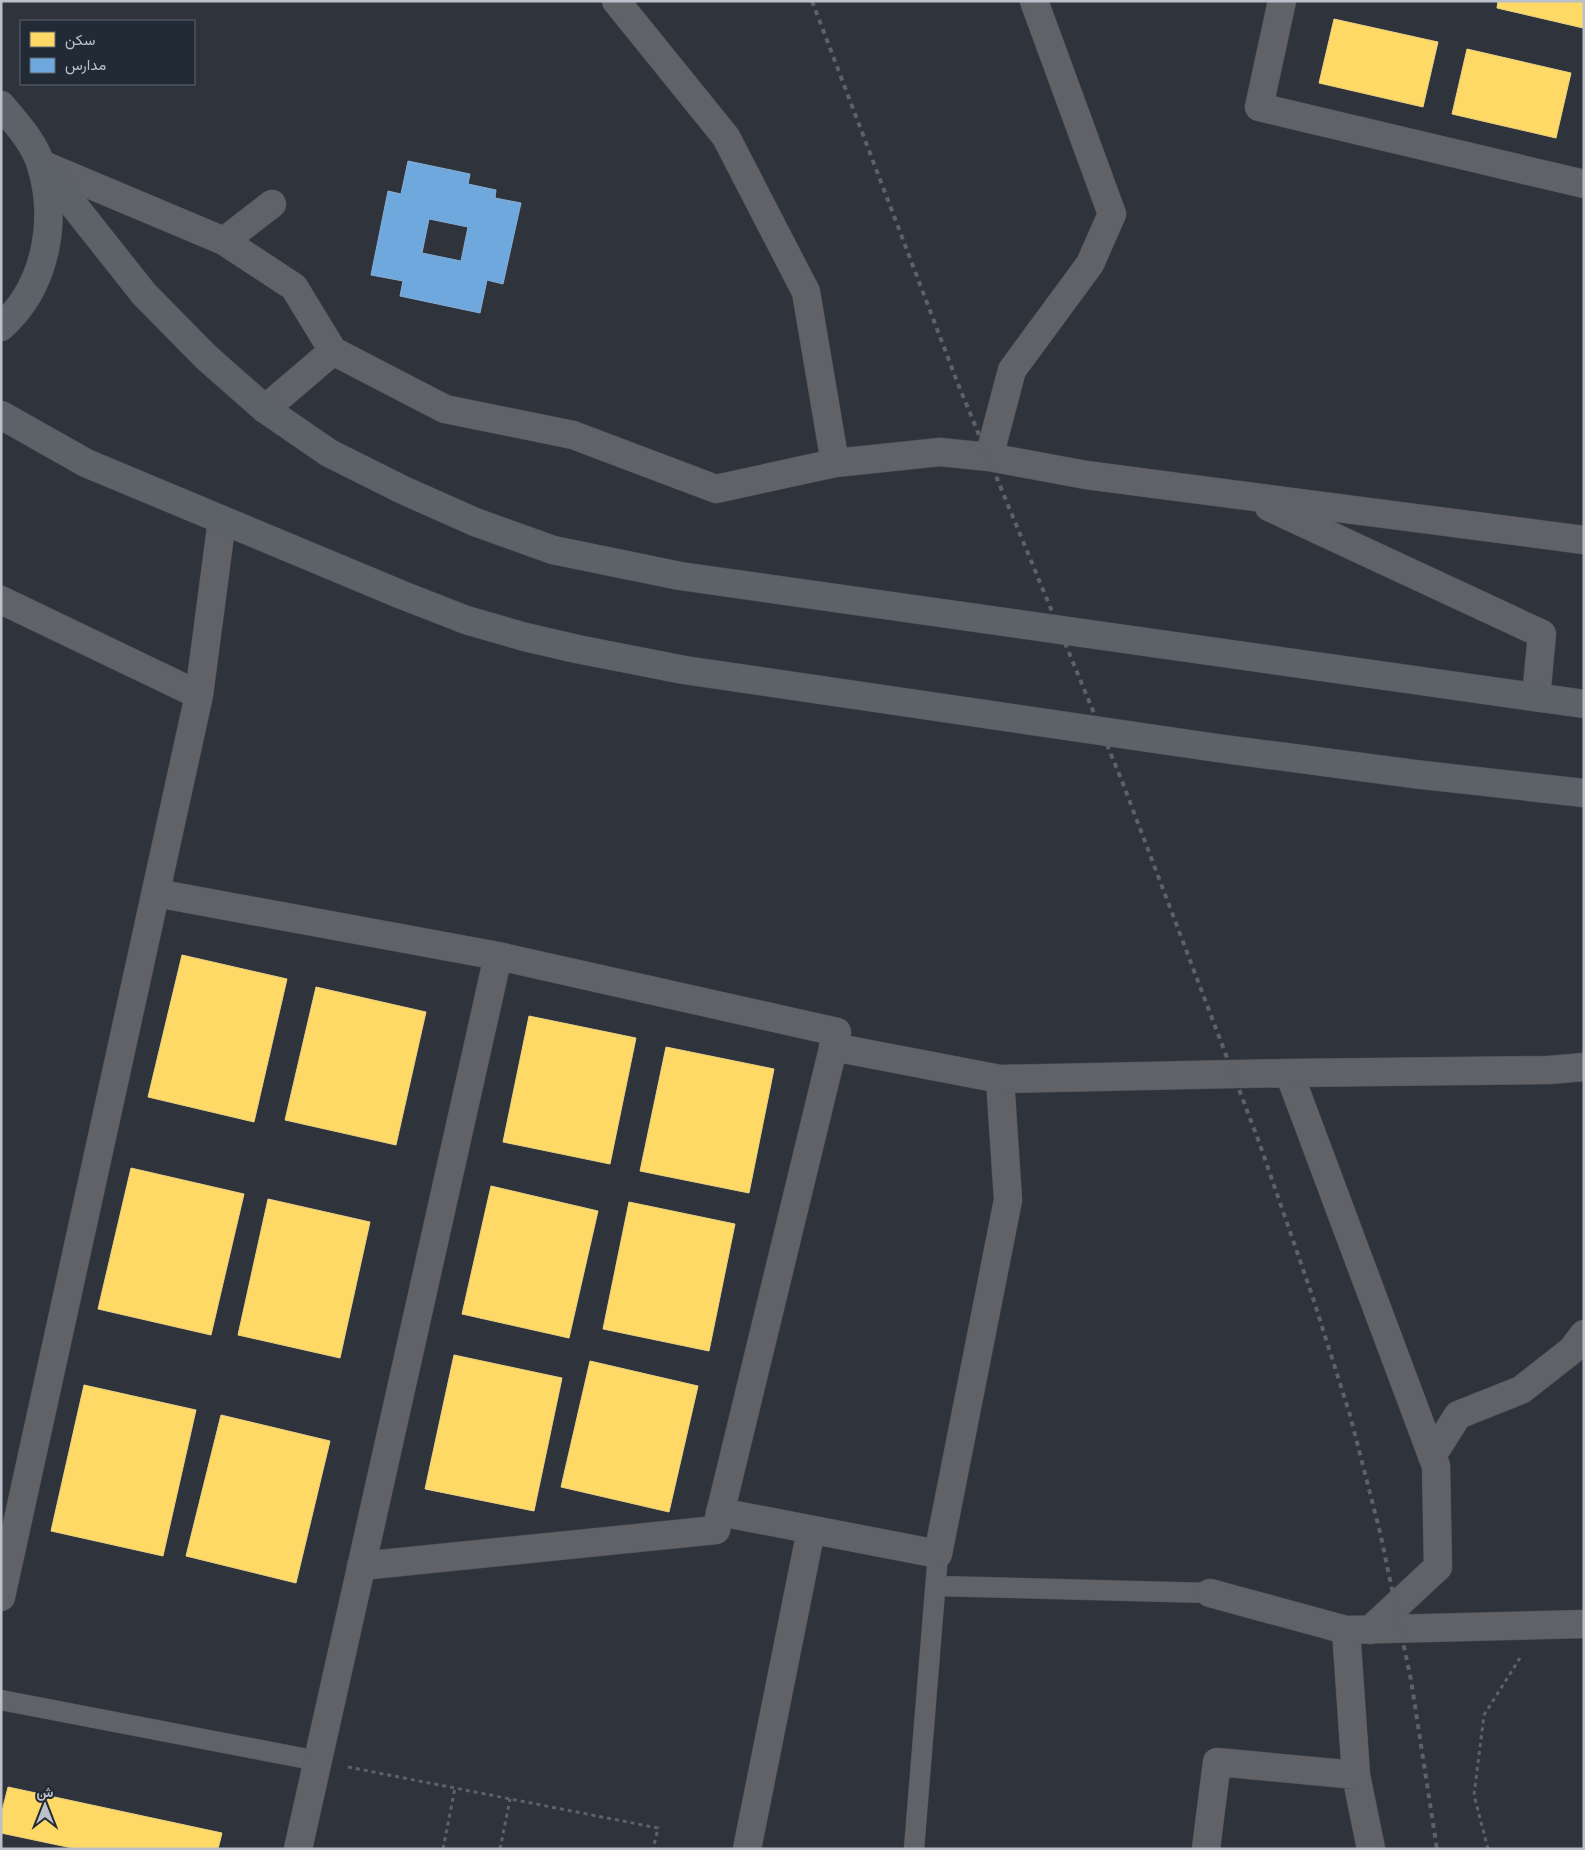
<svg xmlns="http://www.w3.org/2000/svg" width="1585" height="1850" font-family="Lato,Vazirmatn,sans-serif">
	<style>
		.homes { fill: #ffd966; stroke: #ebd284 }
		.schools { fill: #6fa8dc; stroke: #86afd7; fill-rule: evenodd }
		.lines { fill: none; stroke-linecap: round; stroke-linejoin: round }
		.service-casing { stroke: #4b4e54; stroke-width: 21 }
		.minor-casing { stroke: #4b4e54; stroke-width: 29 }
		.secondary-casing { stroke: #4c5057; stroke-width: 29 }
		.path { stroke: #5d6266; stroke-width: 3; stroke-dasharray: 4 4; stroke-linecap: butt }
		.service { stroke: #606268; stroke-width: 20 }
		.minor { stroke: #606268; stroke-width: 28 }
		.secondary { stroke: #5d6168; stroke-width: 28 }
		.rail { stroke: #5e6167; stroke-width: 4; stroke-dasharray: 5 5; stroke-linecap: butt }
	</style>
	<rect width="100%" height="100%" fill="#2f333b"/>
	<path class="homes" d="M1498 1H1584L1583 28 1497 8Z
		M1334 19 1438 42 1423 107 1319 83Z
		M1467 49 1571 73 1556 138 1452 114Z
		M182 955 287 979 254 1122 148 1097Z
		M316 987 426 1012 396 1145 285 1120Z
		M529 1016 636 1038 610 1164 503 1142Z
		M666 1047 774 1069 749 1193 640 1171Z
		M131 1168 244 1194 211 1335 98 1309Z
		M491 1186 598 1211 569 1338 462 1314Z
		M268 1199 370 1222 340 1358 238 1335Z
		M629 1202 735 1224 709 1351 603 1329Z
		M454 1355 562 1378 534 1511 425 1489Z
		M590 1361 698 1386 669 1512 561 1487Z
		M84 1385 196 1410 163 1556 51 1531Z
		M221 1415 330 1441 296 1583 186 1556Z
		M8 1787 222 1833 218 1849H77L1 1833V1815Z"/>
	<path class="schools" d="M408 161 470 174 468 184 496 190 495 198 521 203 503 284 487 280 480 313 400 296 403 281 371 275 388 191 401 194ZM429 219 468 227 461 261 422 253Z"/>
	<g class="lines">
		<defs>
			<path id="service" d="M936 1586 1210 1593
				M1 1700 318 1761
				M914 1849 938 1554"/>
			<path id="minor" d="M1282 1 1259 107 1584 184
				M41 164 224 241 294 287 333 351 265 409
				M224 241 272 204
				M333 351 445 409 573 435 716 489 835 463 806 292 726 137 616 1
				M989 457 1012 370 1090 264 1112 214 1034 1
				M835 463 940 452 989 457 1086 475 1584 540
				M1269 507 1542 634 1536 697
				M1 600 199 695
				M156 893 498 956 837 1032 716 1530 361 1566
				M833 1047 1000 1079 1289 1073 1436 1466 1438 1567 1370 1630
				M1289 1073 1549 1070 1584 1067
				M1432 1456 1458 1415 1521 1390 1572 1350 1584 1334
				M720 1512 938 1554 1008 1200 1000 1079
				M1210 1593 1346 1630 1584 1624
				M1 1597 199 695 222 520
				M1346 1630 1356 1775 1371 1849
				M298 1849 498 956
				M747 1849 811 1530
				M1206 1849 1217 1762 1356 1775"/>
			<path id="secondary" d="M1 105C16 123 34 142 41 165 58 221 46 287 1 327
				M41 164 144 294 206 357 265 409 329 453 403 490 475 522 553 550 680 576 1584 704
				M1 415 86 463 402 595 466 620 525 637 577 649 684 670 1217 748 1414 774 1584 793"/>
		</defs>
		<use href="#service" class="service-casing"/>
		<use href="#minor" class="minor-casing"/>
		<use href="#secondary" class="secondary-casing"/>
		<path class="path" d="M348 1767 658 1828 653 1849
			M443 1849 455 1788
			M500 1849 510 1799
			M1488 1849 1474 1795 1484 1715 1520 1658"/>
		<use href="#service" class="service"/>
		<use href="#minor" class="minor"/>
		<use href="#secondary" class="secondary"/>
		<path class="rail" d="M812 1 958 384 1122 781 1259 1142 1313 1298 1350 1415 1380 1532 1411 1680 1437 1849"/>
	</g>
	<rect width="1585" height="1850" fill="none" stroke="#bbc0ca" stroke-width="5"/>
	<rect x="20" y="20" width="175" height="65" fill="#222a36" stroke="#5f6671"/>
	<rect x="30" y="32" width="25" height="15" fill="#ffd966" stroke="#5f6671"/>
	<text x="65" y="45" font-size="15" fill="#bbc0ca">سكن</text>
	<rect x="30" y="58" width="25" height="15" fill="#6fa8dc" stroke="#5f6671"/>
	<text x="65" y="70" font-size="15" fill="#bbc0ca">مدارس</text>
	<g transform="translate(45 1805)" stroke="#222a36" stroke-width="4" paint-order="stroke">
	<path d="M0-4L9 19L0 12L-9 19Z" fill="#bbc0ca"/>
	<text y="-8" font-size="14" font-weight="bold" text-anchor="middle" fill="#bbc0ca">ش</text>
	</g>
</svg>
